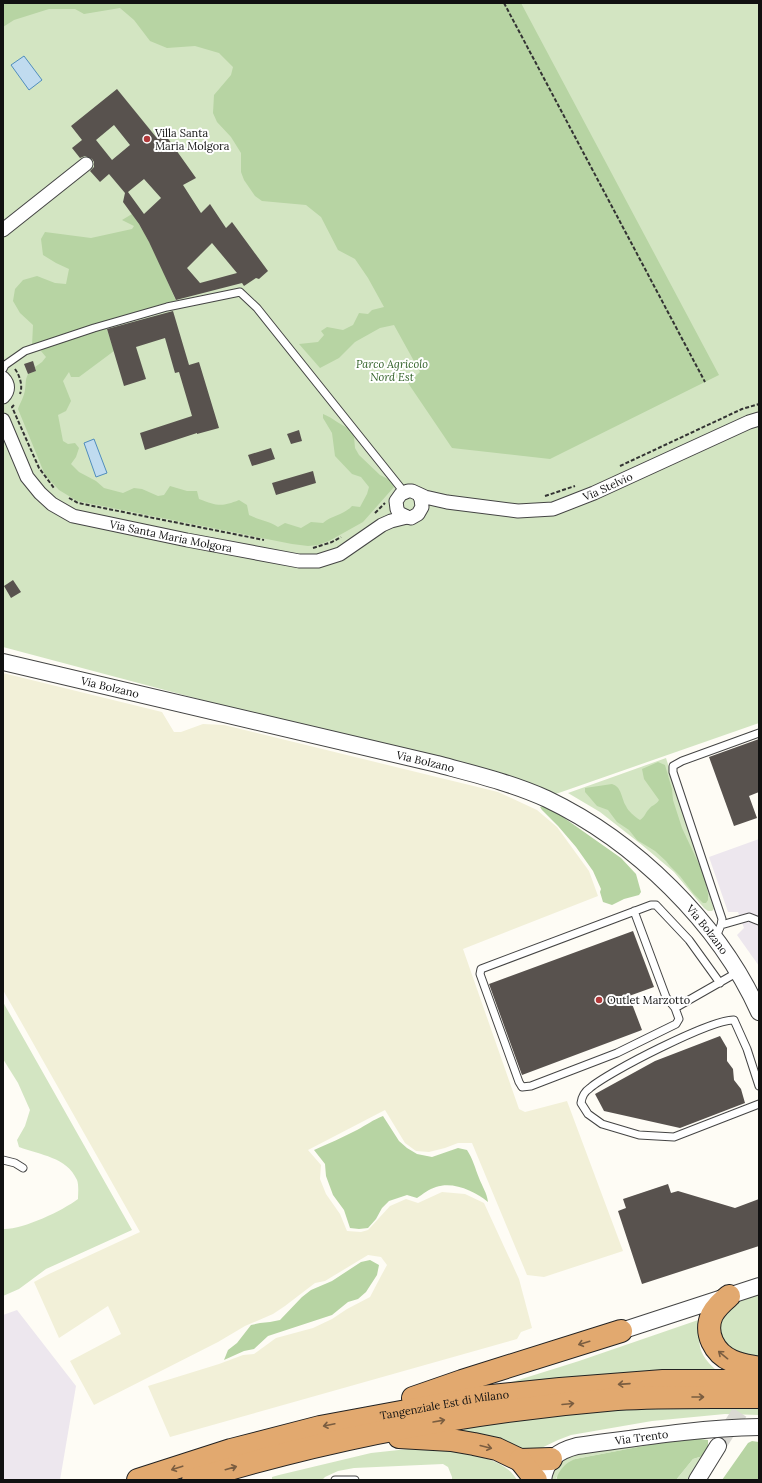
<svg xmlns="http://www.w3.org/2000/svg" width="762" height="1483" font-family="Lora,serif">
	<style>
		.industrial { fill: #ede7ee }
		.farmland { fill: #f2f0d8 }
		.green { fill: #d3e5c2 }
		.forest { fill: #b7d4a3 }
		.water { fill: #c0dbef; stroke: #508dbd }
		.building { fill: #58524e; fill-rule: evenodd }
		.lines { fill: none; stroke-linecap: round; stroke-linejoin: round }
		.tertiary-tunnel { stroke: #dad9d3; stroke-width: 16; stroke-dasharray: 16 8; stroke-linecap: butt }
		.service-casing { stroke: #444; stroke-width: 9 }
		.minor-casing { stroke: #444; stroke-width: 15 }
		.tertiary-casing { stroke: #444; stroke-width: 18 }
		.motorway-casing { stroke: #222; stroke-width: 24 }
		.path { stroke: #333; stroke-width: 2; stroke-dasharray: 4 2; stroke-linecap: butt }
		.service { stroke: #fff; stroke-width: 7 }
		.minor { stroke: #fff; stroke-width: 13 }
		.tertiary { stroke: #fff; stroke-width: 16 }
		.motorway { stroke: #e2a96f; stroke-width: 22 }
		.oneway { stroke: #7a5d40 }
		.poi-dot { fill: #b0393a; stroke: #fff; stroke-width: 1.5 }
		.labels { text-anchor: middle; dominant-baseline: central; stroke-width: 4; stroke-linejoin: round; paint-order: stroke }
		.poi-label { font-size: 11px; fill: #111; stroke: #fff; text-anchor: start }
		.park-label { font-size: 11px; font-style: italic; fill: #316128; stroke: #fff }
		.street-label { font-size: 11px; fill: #111; stroke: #fff }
	</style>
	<rect width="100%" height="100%" fill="#fefcf5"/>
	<path class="industrial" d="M759 839V966L737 935 744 928 738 912H728L709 857Z
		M17 1310 76 1386 60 1480H3V1315Z"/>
	<path class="farmland" d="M3 673 162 712 174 732H181L203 724 224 725 498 792 537 810 557 827 589 871 598 896 463 949 519 1109 525 1112 567 1101 623 1251 544 1277 527 1275 472 1143H458L445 1148 429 1152 416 1151 405 1143 385 1110 308 1150 321 1165 320 1179 326 1194 340 1214 347 1231 361 1232 368 1230 390 1206 406 1199 418 1203 442 1192 465 1194 484 1203 519 1279 532 1328 521 1332 517 1339 170 1437 148 1386 219 1364 243 1355 254 1354 276 1338 313 1328 332 1319 347 1309 370 1297 381 1276 387 1265 381 1257 368 1255 325 1281 315 1283 285 1306 273 1314 245 1326 218 1342 94 1405 70 1361 121 1334 108 1306 59 1338 34 1282 49 1274 140 1232 3 990Z"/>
	<path class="green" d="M3 3H759V723L550 796 255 714 3 647Z
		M666 758 714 909 712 911H708L704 908 674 872 642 845 600 812 568 793Z
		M3 1002 132 1230 46 1269 19 1289 3 1296V1229C22 1230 62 1211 78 1199 78 1194 79 1185 77 1180 67 1157 40 1155 19 1147L17 1140 25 1126 30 1110 18 1083 3 1059Z
		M759 1293V1365L731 1358 714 1324 735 1301Z
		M704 1318C696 1342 697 1353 717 1371L493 1388 579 1361Z
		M759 1402V1415L725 1414 652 1421 571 1435 558 1440 533 1452 463 1432 465 1427 519 1414Z
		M680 1439 575 1459 556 1478V1480H549L552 1469 567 1455Z
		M408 1449C437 1450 502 1451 517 1480H452V1477L448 1467 443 1464 354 1468 338 1471 325 1477 322 1480 272 1479V1477L279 1475 371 1453Z
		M703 1456 687 1480H676L693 1459Z"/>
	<path class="forest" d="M3 3H521L719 375 550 459 452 448 408 383 420 372 394 325 380 328 355 342 339 358 320 368 299 344 318 342 324 335 321 331 327 327 343 330 353 325 359 313 368 314 372 310 384 307 368 278 355 259 338 250 321 217 306 205 262 201 255 196 244 180 241 172V153L231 137 217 122 213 113 214 95 231 75 233 67 219 53 195 46 167 48 150 41 134 20 120 8 84 14 75 9H49L14 20 3 27Z
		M132 214C151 240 163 272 176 301L93 325 32 346 33 325 20 313 13 301 15 289 23 280 37 276 55 283 66 284 69 269 56 263 43 255 41 239 45 232 91 238 132 229 134 226 122 220Z
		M106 327 114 351 79 377H71L69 372 63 381 71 401 66 411 58 415 63 441 68 444 75 443 79 448 76 457 71 464 79 472 96 481 104 488 123 493 134 488 142 489 158 496 164 495 170 486 187 491H197L199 499C217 506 222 507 239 500L247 505 249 515C259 520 269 521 278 527L285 523 301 528 311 522 323 523C332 515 344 515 352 506L360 507 367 494 369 487 361 477 352 474 335 456 332 433 323 418V414C334 418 339 425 349 428L354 437 355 448 359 455 380 475 390 480 394 487 363 522 329 541 318 545 308 546 292 544 77 501 59 490 45 475 18 409C20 403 24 397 25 390 26 384 25 380 28 374L36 371 35 367 42 362 46 357 41 351 44 347Z
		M658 762 665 765 672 789 673 800 682 828 704 875 708 894V900L706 903H703L693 893 680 876 670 866 666 861 655 851 637 840 629 830 617 822 608 810 597 806 585 792V788L612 784C622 787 621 798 626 806 628 811 635 817 640 820 645 817 645 813 649 809 652 805 656 805 659 800L644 779 642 769Z
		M543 806 560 815 621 858 636 874 641 892 639 895 624 899 612 905 603 902 600 892 601 889 593 871 576 847 558 826 542 810 540 807Z
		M383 1116 399 1141 407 1148 417 1154 432 1157 458 1148 467 1150C473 1159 475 1168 479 1178 482 1186 487 1193 488 1202 475 1191 453 1181 436 1187 429 1189 423 1194 417 1198L407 1195 389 1201 382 1208 376 1219 368 1228 359 1229 350 1228 344 1210 333 1195 326 1176 325 1164 314 1150C328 1144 343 1137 357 1130 366 1125 373 1120 383 1116Z
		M370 1260 379 1265 377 1275 366 1292 358 1299 348 1302 332 1315 268 1336 254 1349 244 1351 224 1360 228 1350 237 1343 251 1325 260 1323 270 1322 280 1320 302 1297 311 1290 332 1281 361 1262Z
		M692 1438 708 1440V1447L703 1456 693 1459 676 1480H556C559 1470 565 1463 575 1459L680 1439Z
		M752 1441 759 1442V1480H722L748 1443Z"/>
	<path class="water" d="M24 56 42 80 29 90 11 65Z
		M94 439 107 473 96 477 84 443Z"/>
	<path class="building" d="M117 89 156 137 164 133 196 178 183 185 201 213 210 204 226 228 232 222 268 271 259 279 256 278 244 286 242 283 176 300 149 242 139 224 123 202 125 193 109 174 100 182 90 171 94 167V162L92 159 85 156 80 158 72 148 82 140 71 126ZM114 125 130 145 112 160 96 140ZM144 179 161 198 144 214 128 192ZM212 243 237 273 200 283 187 268Z
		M173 311 189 365 199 362 219 428 197 434V433L145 450 140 433 192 416 179 372 175 373 165 338 136 347 146 379 124 386 107 329Z
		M33 361 36 371 28 374 24 364Z
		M299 430 302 441 291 444 287 434Z
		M271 448 275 459 252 466 248 455Z
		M313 471 316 483 276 495 272 483Z
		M13 580 21 592 11 598 4 586Z
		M759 739V792L749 796 757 818 734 826 709 757Z
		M633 931 654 987 629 996 642 1030 522 1075 489 984Z
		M720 1036 727 1048V1061L733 1069 734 1080 741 1089 745 1103 680 1128 604 1111 595 1094 655 1061Z
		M668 1184 671 1193 678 1191 735 1208 759 1199V1246L642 1284 618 1211 626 1208 623 1199Z"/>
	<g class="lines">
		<path class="tertiary-tunnel" d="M718 1446 754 1390"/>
		<defs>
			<path id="service" d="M3 369 5 365 25 351 94 328 167 307 240 292 257 308 404 492
				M634 911 666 997 675 1008
				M721 925 749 917 759 921
				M715 939 721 925 722 919 673 772V766L682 761 759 733
				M720 983 689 940 656 905H651L481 969 480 974 519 1082 522 1087 531 1086 617 1053 676 1024 679 1019 675 1008 738 972
				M759 1086 747 1049 734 1020C712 1019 608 1072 590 1088 584 1092 582 1096 581 1103L588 1114 602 1124 639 1135 674 1137 759 1104
				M3 1160 15 1163 23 1168
				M335 1480H355"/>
			<g id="minor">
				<path d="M3 230 86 164"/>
				<path d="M3 378C9 384 9 391 3 397"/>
				<path id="s1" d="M3 420 27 477 40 493 52 504 73 516 187 540 299 561H318L340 554 382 525 391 521 407 517"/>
				<path id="s2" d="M419 495 421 499 422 507 418 514 411 518 407 517 399 513 397 509 396 501 401 494 408 491H412L425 497 447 502 518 511 553 509 594 493 749 422 759 419"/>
			</g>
			<g id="tertiary">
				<path id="s3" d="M3 662 437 764C474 774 512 783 547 799 635 841 719 923 759 1012"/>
				<path d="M621 1331 759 1286"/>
				<path id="s4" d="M543 1480C546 1459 558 1451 577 1446 637 1438 698 1428 759 1427"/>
				<path d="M697 1480 718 1446"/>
			</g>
			<g id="motorway">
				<path d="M729 1296C722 1302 716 1307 712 1315 704 1333 714 1353 732 1361 741 1365 750 1366 759 1368"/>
				<path d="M413 1398 462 1381 621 1331"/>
				<path d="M399 1437 451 1440 474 1444 497 1449 520 1460 551 1459"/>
				<path d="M520 1460 536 1480"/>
				<path id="s5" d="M138 1480 231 1450 320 1427 482 1397 560 1389 663 1381H759"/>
				<path d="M193 1480C331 1437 473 1411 617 1399 664 1396 712 1397 759 1397"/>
			</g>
		</defs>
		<use href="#service" class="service-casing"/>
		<use href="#minor" class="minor-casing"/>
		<use href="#tertiary" class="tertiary-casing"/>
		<use href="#motorway" class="motorway-casing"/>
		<path class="path" d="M504 3 705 382
			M15 369C20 376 23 386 20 394
			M14 405 12 407 39 468 54 488
			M620 466 742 409 759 404
			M545 496 575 486
			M69 498 78 503 264 540
			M375 513 385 503
			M313 548 332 542 341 537"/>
		<use href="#service" class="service"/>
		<use href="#minor" class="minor"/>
		<use href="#tertiary" class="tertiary"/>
		<use href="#motorway" class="motorway"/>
	</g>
	<defs><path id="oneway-shaft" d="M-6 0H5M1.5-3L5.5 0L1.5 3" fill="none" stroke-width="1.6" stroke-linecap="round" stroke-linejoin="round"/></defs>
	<g class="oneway">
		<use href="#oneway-shaft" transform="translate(584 1343) rotate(163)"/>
		<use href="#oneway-shaft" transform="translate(723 1355) rotate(-141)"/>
		<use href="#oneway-shaft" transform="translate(624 1384) rotate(176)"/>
		<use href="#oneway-shaft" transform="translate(698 1397)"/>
		<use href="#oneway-shaft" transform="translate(568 1404) rotate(-5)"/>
		<use href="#oneway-shaft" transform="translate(439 1421) rotate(-10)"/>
		<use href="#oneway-shaft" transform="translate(329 1425) rotate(168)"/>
		<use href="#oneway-shaft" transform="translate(486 1447) rotate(14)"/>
		<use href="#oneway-shaft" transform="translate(177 1468) rotate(162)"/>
		<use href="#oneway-shaft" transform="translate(231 1468) rotate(-16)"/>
	</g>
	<g class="poi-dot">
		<circle cx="147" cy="139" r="4"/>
		<circle cx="599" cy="1000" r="4"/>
	</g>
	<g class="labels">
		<g class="poi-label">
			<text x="155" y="133">Villa Santa<tspan x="155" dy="13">Maria Molgora</tspan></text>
			<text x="607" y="1000">Outlet Marzotto</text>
		</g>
		<g class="park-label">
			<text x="392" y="364">Parco Agricolo<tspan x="392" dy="13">Nord Est</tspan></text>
		</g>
		<g class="street-label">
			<text stroke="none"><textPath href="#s2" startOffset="277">Via Stelvio</textPath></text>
			<text stroke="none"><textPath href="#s1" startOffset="223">Via Santa Maria Molgora</textPath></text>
			<text stroke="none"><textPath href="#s3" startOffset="110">Via Bolzano</textPath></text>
			<text stroke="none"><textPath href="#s3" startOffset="434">Via Bolzano</textPath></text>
			<text stroke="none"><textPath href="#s3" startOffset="770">Via Bolzano</textPath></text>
			<text stroke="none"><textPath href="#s5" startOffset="316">Tangenziale Est di Milano</textPath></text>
			<text stroke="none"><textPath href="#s4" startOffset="117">Via Trento</textPath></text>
		</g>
	</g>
	<rect width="762" height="1483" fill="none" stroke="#111111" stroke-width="8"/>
</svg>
